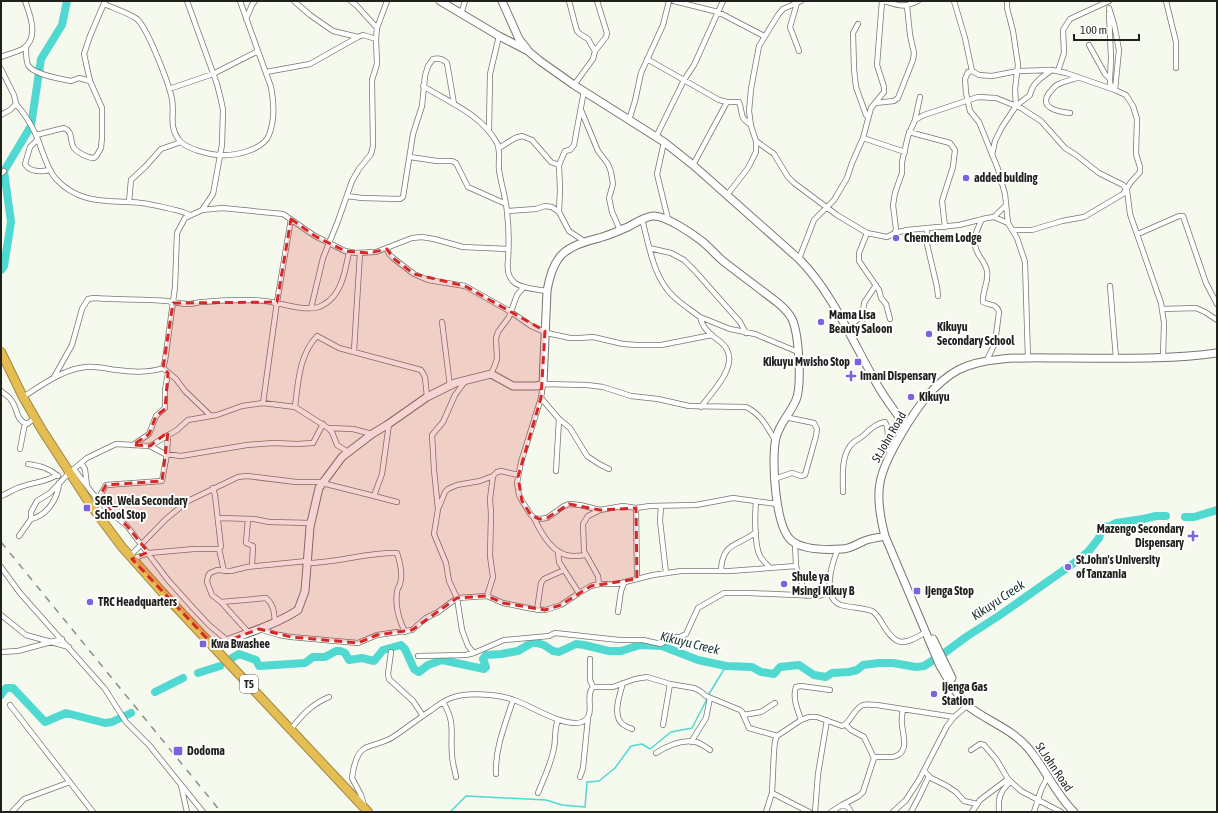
<svg xmlns="http://www.w3.org/2000/svg" width="1218" height="813" font-family="'Asap Condensed',sans-serif">
	<style>
		.lines { fill: none; stroke-linecap: round; stroke-linejoin: round }
		.stream { stroke: #50d9d1; stroke-width: 1.5 }
		.river { stroke: #50d9d1; stroke-width: 8 }
		.street-casing { stroke: #75786f; stroke-width: 6 }
		.secondary-casing { stroke: #75786f; stroke-width: 9 }
		.highway-casing { stroke: #9f8640; stroke-width: 10 }
		.street { stroke: #fff; stroke-width: 4.5 }
		.secondary { stroke: #fff; stroke-width: 7 }
		.highway { stroke: #e4bd53; stroke-width: 8 }
		.rail { stroke: #8b8e87; stroke-width: 1.5; stroke-dasharray: 7 7; stroke-linecap: butt }
		.marked { fill: #d62828; fill-opacity: 0.2; stroke: #d62828; stroke-width: 3; stroke-dasharray: 8 5; stroke-linejoin: round }
		.poi-dot { fill: #7e62dd; stroke: #fff; stroke-width: 1.5 }
		.labels { text-anchor: middle; dominant-baseline: central; stroke-width: 4; stroke-linejoin: round; paint-order: stroke }
		.shield { fill: #fff; stroke: #626461; stroke-width: 1 }
		.shield-label { font-size: 11px; font-weight: bold; fill: #1f211d }
		.poi-label { font-size: 12px; font-weight: bold; fill: #1f211d; stroke: #fff; text-anchor: start }
		.street-label { font-size: 12px; fill: #1f211d; stroke: #fff }
		.water-label { font-size: 13px; font-style: italic; fill: #203836; stroke: #fff }
	</style>
	<rect width="100%" height="100%" fill="#f5f9ee"/>
	<g class="lines">
		<path class="stream" d="M709 694 726 666
			M450 812 466 796 546 800 562 805 585 807 587 782 599 781 615 768 631 746 642 744 650 749 671 732 692 728 707 699"/>
		<path class="river" d="M1 270 4 266 11 222 4 171 31 126 41 59 62 25 67 1
			M1185 517H1194L1217 510
			M232 658 239 654 256 660 259 666 305 663 313 657H325L336 651H341L345 653 349 660 362 658 374 661 383 650 401 645 405 649 414 669 419 672 428 665 442 660 484 669 486 667 483 659 486 655 501 654 518 651 533 642 544 645 553 651 559 652 576 644 584 645 609 651H621L640 645 662 646 698 660 726 666 752 667 761 672 774 674 780 667 799 665 814 675 826 677 832 673 849 672 857 670 863 665 879 663H893L916 667 924 666 943 654 966 637 1000 615 1074 563 1088 552 1099 538 1102 528 1104 526 1109 527 1116 523 1143 519 1156 516H1166
			M198 673 220 666
			M155 692 183 678
			M1 695 6 688H13L45 722 66 713 105 723 112 722 131 713"/>
		<defs>
			<path id="street" d="M294 1 310 15 333 31 358 37
				M351 1 357 6 377 28
				M569 1 575 24 577 31 580 34 588 39 595 51
				M674 1 718 12 764 36
				M884 1C900 6 903 8 918 1
				M954 1 965 38 972 71 979 75 992 76 1018 71 1052 70 1066 73 1115 90 1119 50 1114 24 1109 8
				M1007 1V8L1013 31 1018 65 1015 89 1016 106
				M1166 1 1176 42V68
				M797 3 790 27 799 51
				M104 4C113 8 129 13 137 19 148 29 169 84 172 99 175 115 168 125 179 140 186 149 210 155 221 155 235 156 263 150 269 135 275 119 274 104 271 87L240 1
				M1109 13 1111 58 1110 79
				M461 14 465 1
				M246 19 252 5 255 1
				M858 24 853 33 854 69 856 87 866 115 868 117
				M26 47C26 52 26 61 28 65 33 74 57 78 66 80L71 81 79 78 90 81
				M1 57C8 54 18 52 24 48 39 37 30 14 25 1
				M647 59 719 100 727 102 693 165
				M1 69 14 95 16 104 10 110 1 115
				M972 71 968 72 965 79 966 93 970 111 979 122 998 169 1005 194 1008 223
				M1058 71 1064 53 1063 30 1070 19 1109 1
				M266 72 310 64 358 37 363 35 376 39
				M574 85 593 59 595 51 606 37 607 33 597 1
				M423 86C450 103 481 114 497 143 501 152 498 161 499 170 501 184 506 198 507 212 509 228 509 244 508 260 507 268 508 278 515 283 523 289 537 289 547 291
				M169 89 213 74 258 51
				M727 102H739C744 115 738 116 751 125
				M875 103 894 101 898 98 913 60 914 53 910 35 907 6
				M16 104C24 113 31 124 36 135 42 148 46 168 56 179 80 205 108 200 141 203 150 204 158 206 167 208 177 211 181 210 190 215
				M581 110 598 151 608 164 611 172 613 184 609 198 612 212 620 230
				M1070 113C1059 112 1037 108 1050 92 1053 89 1055 85 1059 84 1065 81 1071 80 1077 78
				M629 120 635 101 641 73 663 25 669 1
				M915 120 920 97
				M489 130 490 74 499 36
				M909 132 950 143 955 150 953 167 942 201 945 227
				M36 135 64 128C74 132 69 141 74 148 78 153 88 158 94 158L97 155 101 148 102 137V108L90 81 84 54 90 36 105 1
				M656 137 684 80 694 65 723 1
				M863 138 905 152
				M37 140 30 147 25 164C29 172 41 172 49 170
				M756 141 774 154 788 177 794 183 837 215 867 233 887 237 895 233 896 229 893 205 895 193 902 173V162L908 136 915 120 924 115 978 97 996 98 1021 108 1041 121 1065 148 1076 155 1099 173 1123 185 1127 190 1130 214 1161 303 1164 323 1163 357
				M664 142 657 174 668 219
				M499 148 515 138 522 136 532 140 551 162 559 165
				M992 155 995 141 1002 127 1016 106 1030 95C1032 83 1042 77 1052 70
				M410 157 437 161H452L456 163 468 187 506 204
				M1 174 4 171
				M727 195 748 168 756 152V141L751 126 749 111 751 89 759 46 778 15 783 9 801 1
				M347 196 362 198 400 199 403 197 413 134 422 106 425 76 428 66 433 59C438 58 443 59 447 63L454 104
				M129 202 131 180 146 166 161 149 181 142
				M202 210 222 208 283 214 315 236 345 251 356 253 376 252 412 238 422 237 434 239 463 247 508 249
				M507 211 536 209 545 206 552 207 559 212 569 231 584 241
				M559 212 560 190 559 165 565 151 570 150 574 145 584 91
				M994 217 1005 206
				M642 219C649 245 653 277 673 296 681 304 691 310 700 317 702 326 707 331 714 337 719 341 725 344 727 350 737 368 711 393 701 407
				M982 219C975 235 970 241 980 257 983 261 986 266 987 271 989 282 982 291 983 302 990 306 996 303 999 312L995 343 987 360
				M927 228V244L937 287 938 296
				M1013 230H1032L1062 221 1084 217 1123 194 1131 182 1140 172V167L1136 154 1137 119 1133 106 1126 95 1115 90 1110 84V79L1105 74 1089 45
				M867 233 859 253V261L879 290 881 298 886 304 890 319
				M895 233 907 230 959 225 987 218 994 217 1008 223 1017 238 1025 262 1028 359
				M1138 234 1179 216H1183L1206 283 1217 304
				M649 248 671 253 684 260 695 271 740 322 746 333
				M387 249 389 254 393 258 414 274 428 280 465 286 511 312 531 326 547 333 570 338H580L593 337 623 344 637 345H661L712 335
				M799 259 814 220 834 200 847 178 852 163 863 138 871 108 884 92V87L877 65 882 1
				M1110 286 1116 358
				M311 308 323 258 338 221 352 181 359 169 371 154 373 146 372 80 377 64 376 39 377 28 387 1
				M1162 309 1196 308 1205 312 1217 320
				M700 317 730 329 755 334 798 352
				M442 322 450 386
				M849 333 862 323 864 303 876 285
				M354 351 360 253
				M163 368 176 379 185 391 211 416
				M491 374 495 365 497 359 496 338 498 332 509 317 517 295 524 287
				M54 377 72 345 82 309 88 299 94 298C118 300 143 299 167 301 174 302 181 304 188 304 193 304 198 302 203 302 223 300 244 299 264 301 280 302 309 314 323 305 342 295 345 271 349 252
				M466 380 455 395 443 422 432 435 434 470 438 509 434 534 446 563 449 581 457 598 462 630 468 646 474 653
				M1 391C4 394 9 396 11 400 18 408 15 420 27 424L35 418
				M23 397C42 385 63 369 86 367 97 366 107 369 117 370 131 372 149 373 163 368L165 361 175 287 177 233 185 218 202 210 213 194 222 145 223 110 221 100 217 84 187 1
				M541 398 559 419 570 428 587 456 599 464 609 469
				M263 403 277 302 291 219
				M295 407C298 383 299 355 317 336L339 348 421 370 425 377 427 397
				M328 428 353 429 372 434
				M775 440C767 427 761 414 746 407L689 406 658 399 631 396 603 387 587 385 543 384 541 398 521 462 517 483 519 495 522 501 531 515 534 518 539 519 547 518 564 506 569 504 580 505 600 510 623 506 636 508 650 506 696 505 733 498 777 504
				M133 445 149 434 156 416 165 408V390L168 373
				M150 446 165 454 181 456 247 445 273 443 297 444 313 443 323 424
				M20 449 25 423
				M81 463 85 469 87 486
				M28 464C40 466 49 468 58 476
				M74 469 93 494 110 512 127 526 168 580 194 609 209 625 228 641
				M556 471 559 419
				M774 479 792 473 801 476 805 475 816 436 817 429 814 423 785 417
				M322 483 374 496 382 474 389 424
				M843 492C843 477 841 458 850 446 853 441 860 439 864 435 870 429 877 423 885 422 890 429 887 440 887 449L891 452
				M1 496C7 494 12 490 18 488 31 482 45 483 57 475
				M374 496 397 502
				M98 499 106 485 162 481 167 454 168 435
				M756 501C755 514 754 544 760 556 762 560 767 564 770 568
				M661 506 660 521 666 573
				M439 507 445 492 448 489 457 485 480 481 493 476
				M636 508 637 579
				M218 518 254 519 269 522 311 523
				M534 518C540 531 551 551 566 555 573 557 579 556 585 555
				M31 519C47 516 58 498 59 483
				M248 519 246 543 253 546 252 566
				M19 536 31 519V512L37 501 50 493 69 473 87 458 116 444 150 446 177 430 188 420 217 415 242 406 263 403 295 407 328 428 332 432 337 445 348 452
				M795 543 796 566 806 596
				M219 549 224 571
				M838 549C832 563 821 598 841 605 851 608 862 607 872 611 876 613 879 618 882 623 896 647 903 646 926 632
				M558 551 559 562 579 593
				M130 556 166 519 188 501 238 477 247 476 296 482H323
				M132 559 149 553 194 549H219L221 547 215 495 213 488
				M307 563C337 563 367 552 397 553 400 562 403 574 400 584 399 587 397 589 397 592 395 606 399 620 405 632
				M1 567 20 593 105 689 126 722 149 745 203 812
				M721 571C722 542 737 547 756 532
				M599 584 598 576 584 551 583 524 588 516 600 510
				M487 596 493 577 490 556 491 514 490 499 493 476 497 472 501 471 518 475
				M221 602 266 598C274 605 274 612 275 622
				M537 610 541 583 544 579 564 570
				M618 612 621 591 624 583
				M1 615 26 635 69 647
				M259 629 279 635 291 637 358 643 377 635 412 630 426 618 438 612 457 598 487 596 503 603 533 609 545 610 561 605 579 593 591 586 599 584H617L653 575 681 571H730L796 566
				M249 633 221 602 212 595 207 582 208 576 210 573 217 570 231 571 247 567 307 561
				M1 652 18 651 62 639
				M391 652 388 674 389 679 413 701 423 716
				M418 656 466 655 474 653 504 640 549 636 555 633 619 640H643L661 644 670 637H680L686 634 698 608 724 593H749L819 596 830 592
				M590 659V680L593 687
				M623 683C620 694 611 717 624 725 626 727 630 728 632 729
				M443 702C456 723 450 733 452 755 452 762 455 770 456 777
				M10 705 93 812
				M743 715 761 712 775 703
				M801 720C798 711 792 697 796 687L801 686 830 690
				M663 725 670 684
				M846 725 851 730 864 737 874 758
				M291 729C302 715 312 704 329 697
				M691 742 706 718 710 698
				M971 750 980 744 984 745 996 759 1008 779 1021 791 1061 812
				M656 753C667 746 682 739 696 742 700 743 706 747 710 750
				M924 771 931 778 947 786 956 792 964 801 977 804
				M496 774C495 748 505 725 513 700
				M580 777 583 768 588 718
				M181 785 187 812
				M538 793C544 778 551 764 554 748 556 738 554 729 558 720
				M772 793 809 812
				M364 805 361 795 352 778C353 770 356 753 365 748 373 744 384 743 393 737 405 729 418 719 430 711 437 706 443 701 451 698 467 692 498 694 514 700 532 706 564 728 582 722 597 716 584 696 593 687H613L635 679 647 677 670 684 694 688 700 691 706 696 740 710 742 712 749 728 777 736
				M842 805 859 796 863 792 874 758C880 755 889 759 896 756 909 751 903 735 902 725 901 720 902 715 903 709
				M12 812 24 799 70 782
				M766 812 772 793 774 751 775 741 777 736 801 720 809 717H817L842 726C851 723 853 709 863 705 867 704 873 705 877 705L954 717
				M815 812 818 774 827 720
				M831 812 842 805 848 807 851 812
				M893 812 906 800 919 780 947 726 954 717 968 705
				M911 812 919 797 929 776
				M972 812 980 800 1008 779
				M999 812C998 797 1000 792 1010 782
				M1034 812 1041 790 1048 776"/>
			<path id="secondary" d="M440 1 499 36 528 51 540 61 574 85 664 142 693 165 799 259C833 293 854 345 878 386 886 400 896 413 906 426
				M502 1 519 39 527 49
				M933 639 952 678
				M214 646C242 634 272 627 298 610L305 591 310 527 319 488 342 457 372 434 387 425 427 397 455 383 491 374 513 386H537L543 384 547 291C553 255 565 246 599 238 610 235 618 231 628 227 635 223 644 217 653 216 665 215 693 234 703 242 710 248 716 255 723 261 741 275 760 289 778 303 784 308 789 313 792 319 799 334 802 386 796 400 790 414 779 424 776 438 771 458 775 528 792 541 804 550 827 550 842 549 849 549 855 545 862 542 869 538 878 538 885 536
				M1074 812C1055 793 1045 768 1028 748 1012 729 987 721 968 706 956 695 948 679 940 666L885 536C873 491 878 473 902 433 916 409 933 384 958 370 986 355 1033 358 1065 358 1116 358 1167 360 1217 353"/>
			<path id="highway" d="M1 352 23 397 42 430 92 507 122 547 162 592 368 812"/>
		</defs>
		<use href="#street" class="street-casing"/>
		<use href="#secondary" class="secondary-casing"/>
		<use href="#highway" class="highway-casing"/>
		<use href="#street" class="street"/>
		<use href="#secondary" class="secondary"/>
		<use href="#highway" class="highway"/>
		<path class="rail" d="M1 542 221 812"/>
	</g>
	<path class="marked" d="M291 219 315 236 345 251 369 253 387 249 393 258 414 274 465 286 545 331 541 398 518 477 522 501 531 515 539 519 547 518 569 504 600 510 636 508 637 579 591 586 561 605 545 610 503 603 487 596 457 598 412 630 377 635 358 643 291 637 259 629 214 646 132 559 148 552 127 526 98 499 106 485 162 481 168 432 150 446 133 445 149 434 156 416 165 409 168 373 163 368 173 303 277 302Z"/>
	<g class="poi-dot">
		<circle cx="966" cy="178" r="4"/>
		<circle cx="896" cy="238" r="4"/>
		<circle cx="821" cy="322" r="4"/>
		<circle cx="929" cy="334" r="4"/>
		<rect x="854" y="358" width="8" height="8" rx="2"/>
		<path d="M849 370h4v4h4v4h-4v4h-4v-4h-4v-4h4z"/>
		<circle cx="911" cy="397" r="4"/>
		<rect x="83" y="504" width="8" height="8" rx="2"/>
		<path d="M1191 530h4v4h4v4h-4v4h-4v-4h-4v-4h4z"/>
		<circle cx="1068" cy="567" r="4"/>
		<circle cx="784" cy="584" r="4"/>
		<rect x="913" y="587" width="8" height="8" rx="2"/>
		<circle cx="90" cy="602" r="4"/>
		<rect x="199" y="640" width="8" height="8" rx="2"/>
		<circle cx="934" cy="694" r="4"/>
		<rect x="173" y="746" width="10" height="10" rx="2"/>
	</g>
	<g class="labels">
		<rect class="shield" x="240" y="675" width="18" height="18" rx="3"/>
		<g class="shield-label">
			<text x="249" y="684">T5</text>
		</g>
		<g class="poi-label">
			<text x="974" y="178">added bulding</text>
			<text x="904" y="238">Chemchem Lodge</text>
			<text x="829" y="315">Mama Lisa<tspan x="829" dy="14">Beauty Saloon</tspan></text>
			<text x="937" y="327">Kikuyu<tspan x="937" dy="14">Secondary School</tspan></text>
			<text x="850" y="362" text-anchor="end">Kikuyu Mwisho Stop</text>
			<text x="860" y="376">Imani Dispensary</text>
			<text x="919" y="397">Kikuyu</text>
			<text x="95" y="501">SGR_Wela Secondary<tspan x="95" dy="14">School Stop</tspan></text>
			<text x="1184" y="529" text-anchor="end">Mazengo Secondary<tspan x="1184" dy="14">Dispensary</tspan></text>
			<text x="1076" y="560">St.John's University<tspan x="1076" dy="14">of Tanzania</tspan></text>
			<text x="792" y="577">Shule ya<tspan x="792" dy="14">Msingi Kikuy B</tspan></text>
			<text x="925" y="591">Ijenga Stop</text>
			<text x="98" y="602">TRC Headquarters</text>
			<text x="211" y="644">Kwa Bwashee</text>
			<text x="942" y="687">Ijenga Gas<tspan x="942" dy="14">Station</tspan></text>
			<text x="187" y="751">Dodoma</text>
		</g>
		<g class="street-label">
			<text transform="translate(889 437) rotate(-60)">St.John Road</text>
			<text transform="translate(1054 767) rotate(56)">St.John Road</text>
		</g>
		<g class="water-label">
			<text transform="translate(998 600) rotate(-34)">Kikuyu Creek</text>
			<text transform="translate(690 643) rotate(14)">Kikuyu Creek</text>
		</g>
	</g>
	<rect width="1218" height="813" fill="none" stroke="#1f211d" stroke-width="4"/>
	<path d="M1074 34v6h65v-6" fill="none" stroke="#1f211d" stroke-width="2"/>
	<text x="1080" y="34" font-size="12" fill="#1f211d" stroke="#ffffff" stroke-width="3" paint-order="stroke">100 m</text>
</svg>
